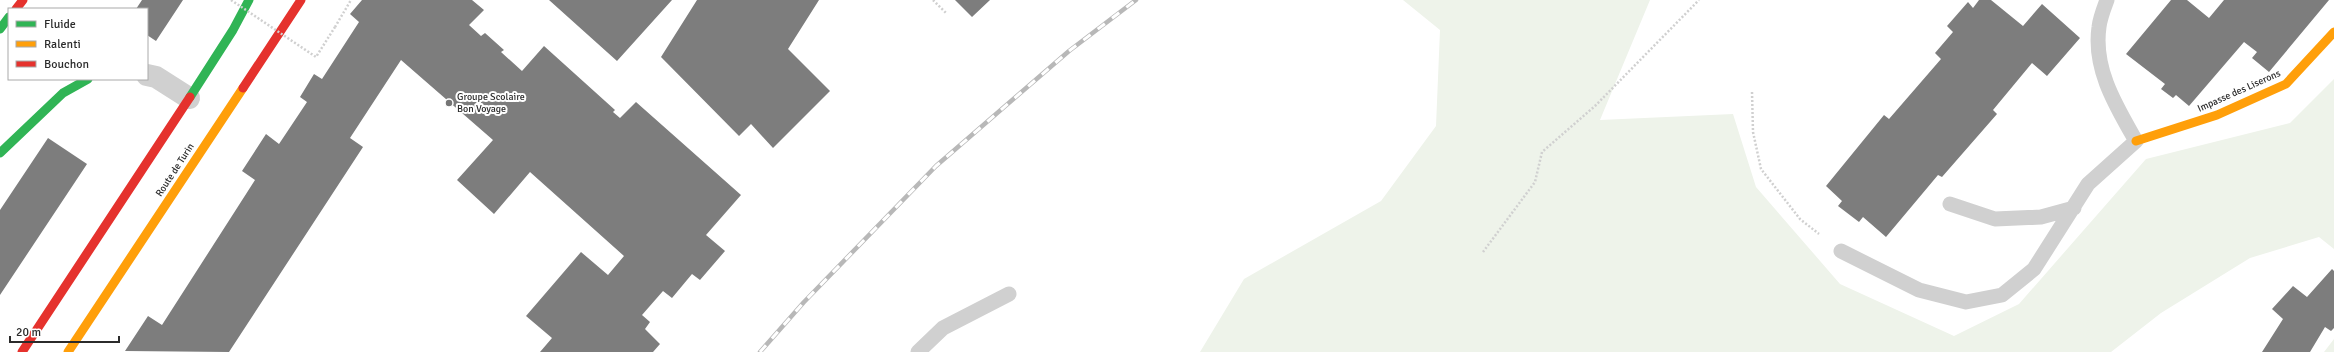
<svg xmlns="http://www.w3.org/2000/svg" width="2334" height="352" font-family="Signika,sans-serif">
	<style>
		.green { fill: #eef3ea }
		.building { fill: #7d7d7d }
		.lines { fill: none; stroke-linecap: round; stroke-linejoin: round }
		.path { stroke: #d0d0d0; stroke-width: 2.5; stroke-dasharray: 2 2; stroke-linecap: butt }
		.lane { stroke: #d0d0d0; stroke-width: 15 }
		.street { stroke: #d0d0d0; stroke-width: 22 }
		.fast { stroke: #30b455; stroke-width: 9 }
		.slow { stroke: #ff9f0a; stroke-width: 9 }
		.jam { stroke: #e5322d; stroke-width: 9 }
		.rail-casing { stroke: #b8b8b8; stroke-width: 4.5 }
		.rail { stroke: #fff; stroke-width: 3; stroke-dasharray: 9; stroke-linecap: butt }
		.path-bridge { stroke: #d0d0d0; stroke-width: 2.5; stroke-dasharray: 2 2; stroke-linecap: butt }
		.poi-dot { fill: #757575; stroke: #fff; stroke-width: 1.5 }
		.labels { text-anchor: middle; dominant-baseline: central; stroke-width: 4; stroke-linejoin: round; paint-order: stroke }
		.street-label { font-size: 10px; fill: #2b2b2b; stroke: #fff }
		.poi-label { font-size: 10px; fill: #2b2b2b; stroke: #fff; text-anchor: start }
	</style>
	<rect width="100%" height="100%" fill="#fff"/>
	<path class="green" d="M1403 0H1650L1600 120 1733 114 1756 187 1840 284 1954 336 2019 304 2146 159 2290 123 2334 79V249L2319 237 2250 258 2161 313 2111 352H1200L1244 279 1381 201 1436 126 1440 30Z
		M2334 339V352H2324Z"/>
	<path class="building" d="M142 0H183L156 41 147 35V9H136Z
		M362 0H472L484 10 469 25 481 36 485 33 504 50 501 52 522 71 544 46 615 110 613 112 620 118 636 102 741 195 706 235 725 251 700 280 692 274 672 298 663 291 642 315 650 322 645 329 660 344 653 352H540L552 338 526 316 581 252 608 275 624 256 530 172 494 214 457 180 493 140 401 60 350 138 363 147 229 352 125 351 148 316 162 325 255 180 242 171 266 134 279 144 307 102 300 97 314 74 322 79 359 22 350 14Z
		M549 0H672L617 61Z
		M697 0H819L788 49 830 91 773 148 751 124 739 136 661 57Z
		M955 0H990L972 17Z
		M1979 0H1991L2023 26 2042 4 2080 38 2047 76 2032 63 1993 110 1997 114 1942 177 1938 175 1886 237 1863 217 1859 222 1838 206 1842 201 1826 186 1884 115 1889 119 1941 59 1935 53 1953 32 1947 26 1968 2 1973 8Z
		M2171 0H2187L2209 18 2224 0H2329L2269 72 2252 58 2257 52 2244 42 2189 106 2176 95 2173 98 2161 89 2165 84 2126 54Z
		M48 138 87 164 0 295V210Z
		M2332 269 2334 271V328L2331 331 2325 327 2310 352H2262L2283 319 2272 309 2293 286 2307 297Z"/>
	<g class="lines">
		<path class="path" d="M933 0 946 13
			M335 27 351 0
			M1752 92 1753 132 1761 169 1800 219 1819 234
			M1483 252 1535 182 1542 152 1595 106 1699 0"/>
		<path class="lane" d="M1950 204 1995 219 2041 217 2074 208
			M1841 251 1919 290 1966 302 2002 295 2034 269 2088 184 2136 141C2116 106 2093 69 2099 27 2100 18 2104 8 2107 0
			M918 352 943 328 1009 294"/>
		<path class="street" d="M147 75 156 77 189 98"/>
		<path class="fast" d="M0 29 9 17
			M190 97 233 30 249 0
			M0 153 63 93 88 79"/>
		<path class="slow" d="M2136 141 2217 115 2286 84 2334 32
			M68 352 243 88"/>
		<path class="jam" d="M16 9 23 0
			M243 88 301 0
			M22 352 190 97"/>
		<defs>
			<path id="rail" d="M760 352 804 302 936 166 1069 51 1136 0"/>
		</defs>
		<use href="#rail" class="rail-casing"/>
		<use href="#rail" class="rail"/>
		<path class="path-bridge" d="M231 0 316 57 335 27"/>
	</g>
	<circle class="poi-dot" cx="449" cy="103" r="4"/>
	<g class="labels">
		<g class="street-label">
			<text transform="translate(2239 91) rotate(-24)">Impasse des Liserons</text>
			<text transform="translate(175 170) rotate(-57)">Route de Turin</text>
		</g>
		<g class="poi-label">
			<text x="457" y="97">Groupe Scolaire<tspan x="457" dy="12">Bon Voyage</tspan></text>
		</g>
	</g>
	<rect x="8" y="8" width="140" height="72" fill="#ffffff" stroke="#aaaaaa"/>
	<rect x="16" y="21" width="20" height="6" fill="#30b455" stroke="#aaaaaa"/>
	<text x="44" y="28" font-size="12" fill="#2b2b2b">Fluide</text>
	<rect x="16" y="41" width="20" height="6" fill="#ff9f0a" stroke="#aaaaaa"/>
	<text x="44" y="48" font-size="12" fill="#2b2b2b">Ralenti</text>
	<rect x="16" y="61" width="20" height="6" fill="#e5322d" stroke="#aaaaaa"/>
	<text x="44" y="68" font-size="12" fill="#2b2b2b">Bouchon</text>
	<path d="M10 336v6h109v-6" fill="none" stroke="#2b2b2b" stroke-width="2"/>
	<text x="16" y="336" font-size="12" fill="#2b2b2b" stroke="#ffffff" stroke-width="3" paint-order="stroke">20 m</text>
</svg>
